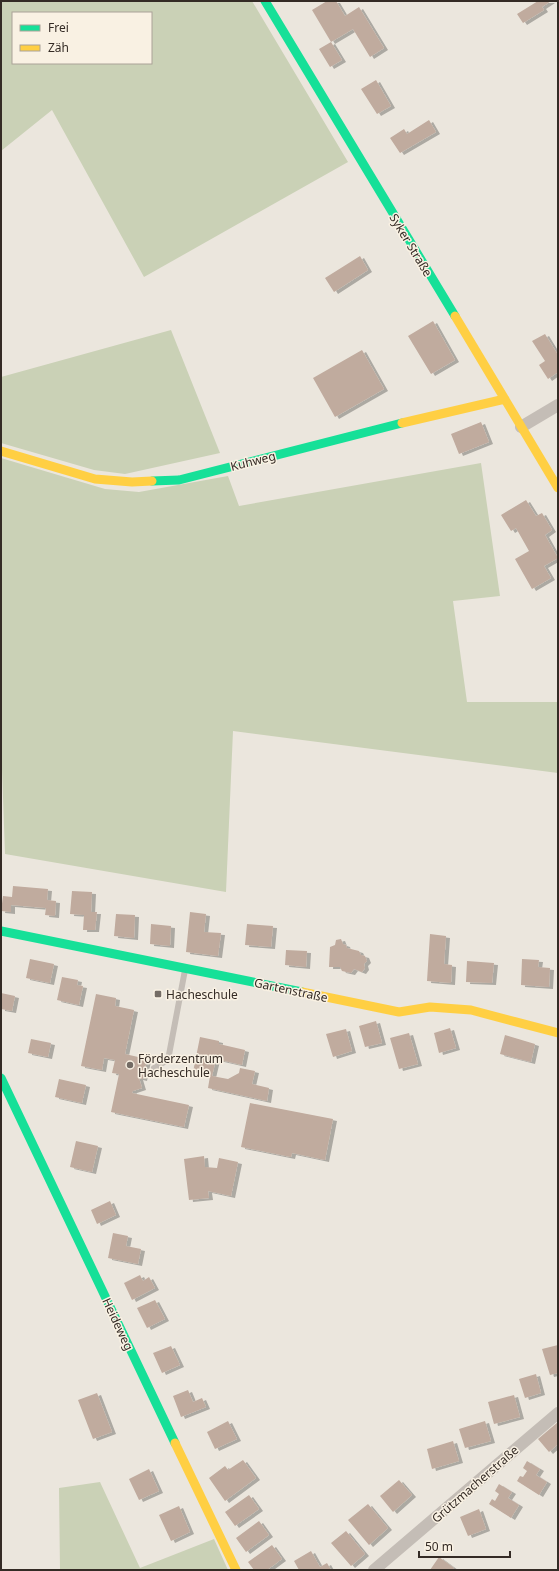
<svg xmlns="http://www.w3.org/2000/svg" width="559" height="1571" font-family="'Noto Sans',sans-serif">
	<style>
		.green { fill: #cad1b6; fill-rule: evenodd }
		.building { fill: #c0ab9e; filter: url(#shadow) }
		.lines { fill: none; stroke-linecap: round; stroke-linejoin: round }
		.lane { stroke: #c4bdb6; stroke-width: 6 }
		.street { stroke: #c4bdb6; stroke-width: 12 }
		.fast { stroke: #16e098; stroke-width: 9 }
		.slow { stroke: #ffcf43; stroke-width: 9 }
		.poi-dot { fill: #746c65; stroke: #f9f1e3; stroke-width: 1.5 }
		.labels { text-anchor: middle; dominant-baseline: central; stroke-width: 3; stroke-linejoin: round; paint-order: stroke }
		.street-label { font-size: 12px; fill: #342b25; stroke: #f9f1e3 }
		.poi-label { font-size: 12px; fill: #342b25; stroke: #f9f1e3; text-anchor: start }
	</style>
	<defs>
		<filter id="shadow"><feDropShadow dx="4" dy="2" stdDeviation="0" flood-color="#0004"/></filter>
	</defs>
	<rect width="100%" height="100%" fill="#ebe6dd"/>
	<path class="green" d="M1 1H252L348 162 144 277 52 110 1 151ZM13 13H151V63H13Z
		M171 330 220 453 125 474 94 470 1 443V377Z
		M1 458 105 489 139 492 228 476 239 506 481 463 500 596 453 601 467 702H558V773L233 731 226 892 5 854 2 769 1 767Z
		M100 1482 140 1568 214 1539 228 1570H60L59 1488Z"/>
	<path class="building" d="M327 1H336L345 16 359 7 384 48 370 57 353 29 331 42 312 10Z
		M538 1H551L542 7 544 10 523 23 517 14Z
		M331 42 342 60 330 67 319 49Z
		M376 80 391 106 377 114 361 89Z
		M429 120 436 132 400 153 390 138 404 129 407 134Z
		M360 256 368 270 334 292 325 278Z
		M433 321 455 360 431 374 408 336Z
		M545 334 558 355V372L548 379 539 365 545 361 532 341Z
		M362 350 384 389 335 417 313 378Z
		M481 422 489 442 459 454 451 434Z
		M526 500 536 516 542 513 552 530 545 535 558 558 544 566 551 578 532 589 515 559 529 551 516 528 511 531 501 515Z
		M13 886 48 889 47 900 56 901 55 916 45 915 46 908 11 905V912L1 911 3 896 12 897Z
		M72 891 92 892 91 912H97L95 930H83L84 915 70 914Z
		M190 912 206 914 204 932 221 933 218 956 186 952Z
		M116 914 135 915 134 938 114 936Z
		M151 924 171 926 170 946 150 944Z
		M247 924 273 926 271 947 245 945Z
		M430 934 446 936 444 964 452 965 451 983 427 981Z
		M341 939 343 944 346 945 347 948 359 951 361 955 365 956 367 961 364 964 365 968 362 972 354 969 351 973 342 971 340 967H329L330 947 335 945 336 940Z
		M286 950 307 951 306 967 285 965Z
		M30 959 54 964 50 983 26 978Z
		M522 959 539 960 538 967 550 968 549 987 521 985Z
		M467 961 494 963 492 983 466 982Z
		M62 977 78 980 77 985 83 986 79 1005 57 1000Z
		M1 993 15 996 12 1011 1 1009Z
		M96 994 116 998 115 1006 134 1010 125 1054 147 1059 143 1079 139 1078 142 1088 133 1091 132 1093 189 1105 184 1127 111 1112 119 1074 112 1073 115 1060 104 1058 102 1070 81 1066Z
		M376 1021 382 1043 365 1047 359 1026Z
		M450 1028 456 1048 439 1053 434 1033Z
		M346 1029 352 1051 333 1057 326 1034Z
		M409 1033 418 1064 399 1069 390 1038Z
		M505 1035 535 1044 531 1062 500 1054Z
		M200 1037 219 1041V1044L245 1050 242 1065 216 1059 212 1076 228 1079 239 1073 240 1068 255 1071 252 1084 269 1088 267 1101 208 1088 210 1076 193 1072Z
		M31 1039 51 1043 48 1057 28 1053Z
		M59 1079 86 1085 82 1103 55 1097Z
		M250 1103 333 1119 325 1160 292 1153 291 1157 241 1147Z
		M76 1141 98 1146 92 1172 70 1167Z
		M204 1156 205 1167 217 1168 219 1158 238 1162 231 1196 208 1191 209 1198 189 1200 184 1159Z
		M110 1201 116 1215 97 1224 91 1210Z
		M113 1233 128 1236 126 1246 141 1249 138 1264 108 1258Z
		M140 1275 143 1281 149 1277 155 1288 132 1300 124 1283Z
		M155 1300 165 1319 147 1328 137 1308Z
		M558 1345V1373L550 1375 542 1349Z
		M171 1346 180 1365 162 1373 153 1353Z
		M536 1374 541 1393 525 1398 519 1379Z
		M188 1390 193 1402 202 1398 206 1407 181 1417 173 1396Z
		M97 1393 112 1432 93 1439 78 1400Z
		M514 1395 520 1417 494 1424 488 1402Z
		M228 1421 237 1439 215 1449 207 1432Z
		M485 1421 491 1441 465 1448 459 1429Z
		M558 1422V1444L549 1452 538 1439Z
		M453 1441 459 1461 432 1469 427 1449Z
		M243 1460 256 1478 225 1501 209 1478 225 1466 228 1470Z
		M527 1461 540 1469 536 1475 547 1482 539 1495 517 1481 520 1476 523 1477 527 1471 523 1468Z
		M149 1469 159 1491 139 1500 129 1479Z
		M399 1480 412 1495 393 1512 380 1496Z
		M499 1484 512 1492 508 1498 519 1505 511 1518 489 1504 492 1499 495 1501 499 1494 495 1491Z
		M249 1495 259 1509 235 1526 225 1512Z
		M368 1504 388 1528 369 1545 348 1520Z
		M179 1506 190 1532 171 1541 159 1515Z
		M479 1509 486 1529 468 1536 460 1517Z
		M259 1521 269 1535 246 1552 236 1538Z
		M346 1531 365 1554 351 1566 331 1543Z
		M272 1545 282 1559 267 1570H254L248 1562Z
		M311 1551 320 1567 327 1563 331 1570H299L294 1561Z
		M439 1557 454 1568 453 1570H430Z"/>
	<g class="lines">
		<path class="lane" d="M154 1068 168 1060 185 970"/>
		<path class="street" d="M521 427 558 405
			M374 1570 558 1413"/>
		<path class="fast" d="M265 1 455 316
			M152 481 179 480 402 423
			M1 931 302 992
			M1 1078 175 1443"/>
		<path class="slow" d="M455 316 558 488
			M402 423 505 399
			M1 451 95 479 132 482 152 481
			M302 992 399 1012 430 1007 471 1010 558 1033
			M175 1443 236 1570"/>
	</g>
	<g class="poi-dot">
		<rect x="154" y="990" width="8" height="8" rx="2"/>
		<circle cx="130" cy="1065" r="4"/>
	</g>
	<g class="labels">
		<g class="street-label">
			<text transform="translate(411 245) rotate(59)">Syker Straße</text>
			<text transform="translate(253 461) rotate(-14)">Kuhweg</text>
			<text transform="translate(291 990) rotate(12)">Gartenstraße</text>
			<text transform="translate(118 1324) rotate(65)">Heideweg</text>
			<text transform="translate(475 1484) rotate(-41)">Grützmacherstraße</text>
		</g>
		<g class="poi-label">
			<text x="166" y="994">Hacheschule</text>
			<text x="138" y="1058">Förderzentrum<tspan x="138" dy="14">Hacheschule</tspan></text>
		</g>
	</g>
	<rect width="559" height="1571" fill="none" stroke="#342b25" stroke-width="4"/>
	<rect x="12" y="12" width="140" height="52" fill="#f9f1e3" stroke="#aaa297"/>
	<rect x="20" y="25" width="20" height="6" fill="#16e098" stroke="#aaa297"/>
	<text x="48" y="32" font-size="12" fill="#342b25">Frei</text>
	<rect x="20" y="45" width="20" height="6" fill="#ffcf43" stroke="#aaa297"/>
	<text x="48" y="52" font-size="12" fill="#342b25">Zäh</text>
	<path d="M419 1551v6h91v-6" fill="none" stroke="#342b25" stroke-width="2"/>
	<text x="425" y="1551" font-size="12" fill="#342b25" stroke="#f9f1e3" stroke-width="3" paint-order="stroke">50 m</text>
</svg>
